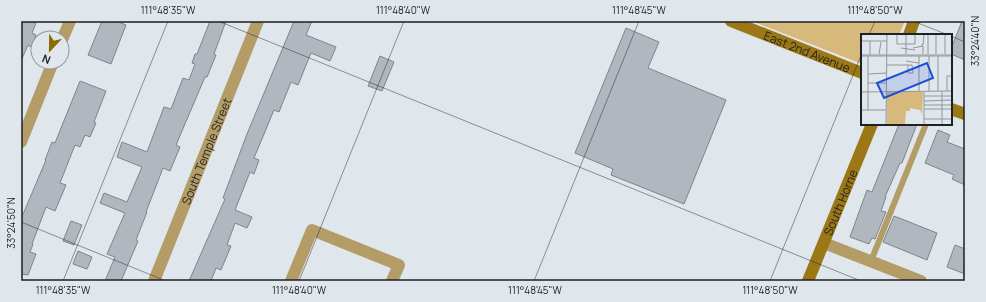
<svg xmlns="http://www.w3.org/2000/svg" width="986" height="302" font-family="Manrope,sans-serif">
	<style>
		.green { fill: #d7ba7b }
		.building { fill: #b0b7be; stroke: #7e848a }
		.lines { fill: none; stroke-linecap: round; stroke-linejoin: round }
		.lane { stroke: #b49c67; stroke-width: 6 }
		.street { stroke: #b49c67; stroke-width: 12 }
		.secondary { stroke: #9b7716; stroke-width: 12 }
		.ticks { fill: none; stroke: #1e2123; stroke-width: 1; stroke-opacity: 0.45 }
		.labels { text-anchor: middle; dominant-baseline: central; stroke-width: 3.5; stroke-linejoin: round; paint-order: stroke }
		.street-label { font-size: 12px; fill: #1e2123; stroke: #dfe6ec }
		.inset-road { fill: none; stroke: #92979c; stroke-width: 1 }
		.view { fill: #1d4ed8; fill-opacity: 0.15; stroke: #1d4ed8; stroke-width: 2 }
		.inset-edge { fill: none; stroke: #1e2123; stroke-width: 2 }
		.neatline { fill: none; stroke: #1e2123; stroke-width: 1.5 }
		.ticks-label { font-size: 10px; text-anchor: middle; fill: #1e2123 }
	</style>
	<rect width="100%" height="100%" fill="#dfe6ec"/>
	<path class="green" d="M752 21H905L899 35H862V64Z"/>
	<path class="building" d="M21 21H31L36 23 32 33 36 35 31 47 28 45 21 61Z
		M102 21H116L126 25 111 64 88 55Z
		M210 21H226L214 54 216 55 207 77H205L176 145 180 147 170 171 163 168 146 212H147L136 240 138 241 121 281H105L115 257 107 254 125 213 100 203 104 193 127 202 142 167 117 157 122 142 147 152 164 107 171 109 183 78 189 80 195 64 192 63 195 54H197Z
		M294 21H312L306 35 336 47 330 61 311 53 298 85 291 82 279 112 274 110 254 158 259 160 254 174 250 172 235 210 252 217 247 228 235 223 227 245 231 246 221 270 216 268 211 281H189L225 199 223 198 247 134Z
		M962 21H965V60L951 54V49Z
		M626 28 659 42 648 68 726 100 684 204 611 175 613 169 575 153Z
		M380 56 394 62 382 91 368 86Z
		M80 81 106 91 94 122 96 123 90 137 85 135 80 147 75 145 60 183 66 185 55 211 46 207 32 244H33L30 252 36 254 28 275 21 274V219L46 160H45L52 142 55 143Z
		M899 124H917L902 163H900L885 197H886L881 211 886 212 875 239 872 238 869 244 850 237 867 190 872 192Z
		M938 130 950 135 947 142 965 149V185L952 179 954 175 925 163Z
		M894 216 937 233 927 260 883 242Z
		M71 221 82 225 74 245 63 241Z
		M955 245 965 249V274L947 267Z
		M78 251 92 257 87 269 73 264Z"/>
	<g class="lines">
		<path class="lane" d="M871 261 926 124"/>
		<g class="street">
			<path d="M62 40 70 21"/>
			<path d="M21 142 53 62"/>
			<path d="M824 243 921 281"/>
			<path id="s1" d="M154 281 258 21"/>
			<path d="M291 281 312 230 399 265 392 281"/>
		</g>
		<g class="secondary">
			<path id="s2" d="M731 21 862 73"/>
			<path d="M909 35 914 21"/>
			<path d="M951 109 965 114"/>
			<path id="s3" d="M808 281 872 124"/>
		</g>
	</g>
	<path class="ticks" d="M218 21 861 281M913 21 948 35M869 35 875 21M951 36 965 42M21 222 166 281M63 281 168 21M299 281 404 21M534 281 639 21M770 281 862 53"/>
	<g class="labels">
		<g class="street-label">
			<text stroke="none"><textPath href="#s2" startOffset="82">East 2nd Avenue</textPath></text>
			<text stroke="none"><textPath href="#s1" startOffset="140">South Temple Street</textPath></text>
			<text stroke="none"><textPath href="#s3" startOffset="85">South Horne</textPath></text>
		</g>
	</g>
	<g transform="translate(861 34)">
		<rect width="91" height="91" fill="#dfe6ec"/>
		<path d="M26 58H62L61 80 59 76 49 74V77H45L44 91H26Z" fill="#d7ba7b"/>
		<path class="inset-road" d="M36 0V10H54V0M75 0V20M84 0V20M0 7H26M60 11H62L63 0M40 14 54 16M52 14 62 12V20M18 20 20 8M45 20V0M67 20V0M0 21H91M9 21V7M0 22H91M58 22V58M68 22V57M77 22V57M45 27 58 29M26 31H51L52 39H47V31M7 40 26 39M7 49H26M81 57V91M86 57V42H91M0 58 91 57M63 62H91M63 67 91 66M63 71H91M63 75H91M0 76H25M7 76V22M63 85H91M25 91 26 0M63 91V58"/>
		<path class="view" d="M66 29 72 44 23 64 16 49Z"/>
		<rect width="91" height="91" class="inset-edge"/>
	</g>
	<rect width="986" height="302" fill="none" stroke="#dfe6ec" stroke-width="44"/>
	<g transform="translate(50 50) rotate(202)"><circle r="19" fill="#dfe6ec" stroke="#92979c"/>
	<path d="M0-3L7 15L0 10L-7 15Z" fill="#8a6907"/>
	<text y="-6" font-size="11" font-weight="bold" text-anchor="middle" fill="#1e2123">N</text>
	</g>
	<rect x="22" y="22" width="942" height="258" class="neatline"/>
	<g class="ticks-label">
		<text x="168" y="14">111°48'35"W</text>
		<text x="403" y="14">111°48'40"W</text>
		<text x="639" y="14">111°48'45"W</text>
		<text x="875" y="14">111°48'50"W</text>
		<text transform="translate(975 41) rotate(-90)" y="4">33°24'40"N</text>
		<text transform="translate(11 223) rotate(-90)" y="4">33°24'50"N</text>
		<text x="63" y="294">111°48'35"W</text>
		<text x="299" y="294">111°48'40"W</text>
		<text x="535" y="294">111°48'45"W</text>
		<text x="770" y="294">111°48'50"W</text>
	</g>
</svg>
